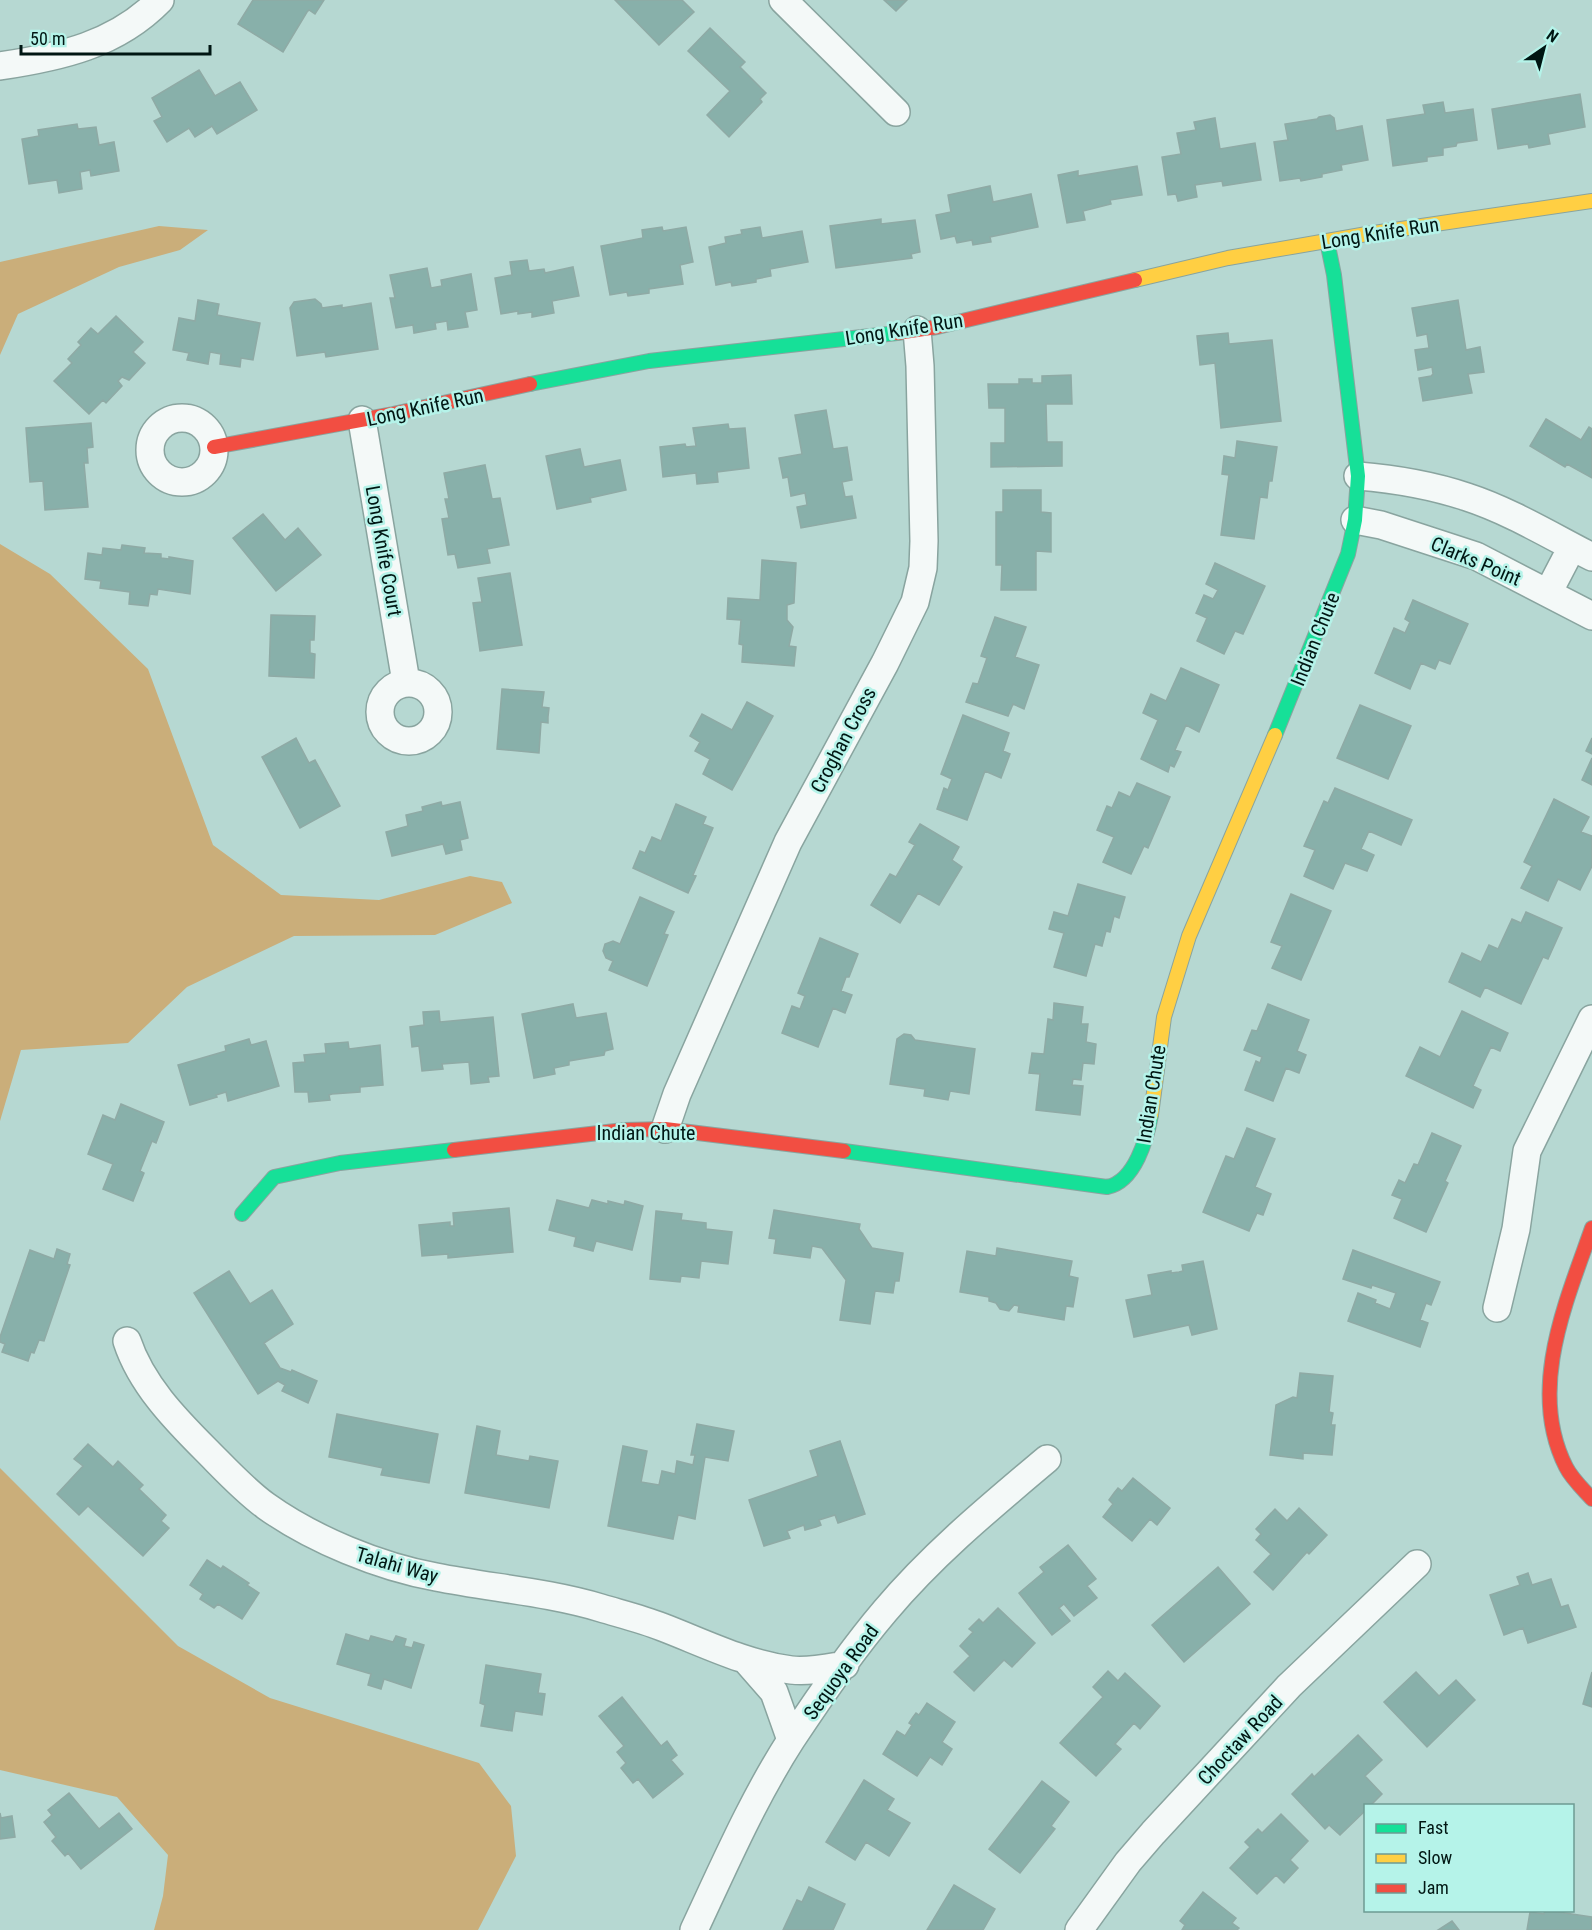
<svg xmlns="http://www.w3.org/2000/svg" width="1592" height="1930" font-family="'Roboto Condensed',sans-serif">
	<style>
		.forest { fill: #caae7a }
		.building { fill: #88b0aa; stroke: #8faaa5; stroke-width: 1.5 }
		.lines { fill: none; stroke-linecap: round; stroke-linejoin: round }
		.street-casing { stroke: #89a49f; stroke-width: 30 }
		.fast-casing { stroke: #89a49f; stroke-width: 16 }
		.slow-casing { stroke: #89a49f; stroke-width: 16 }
		.jam-casing { stroke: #89a49f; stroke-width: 16 }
		.street { stroke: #f4f9f8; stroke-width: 27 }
		.fast { stroke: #16e098; stroke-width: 14 }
		.slow { stroke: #ffcf43; stroke-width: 14 }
		.jam { stroke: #f24e42; stroke-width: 14 }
		.labels { text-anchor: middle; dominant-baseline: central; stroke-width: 5; stroke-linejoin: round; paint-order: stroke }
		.street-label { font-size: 20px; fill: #001613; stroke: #b5f3e9 }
	</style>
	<rect width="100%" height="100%" fill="#b6d8d2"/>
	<path class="forest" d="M159 226 208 230 180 250 119 267 18 314 0 355V262Z
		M0 544 50 574 148 669 213 845 281 895 379 900 470 876 502 882 512 903 435 935 294 936 187 987 128 1043 21 1050 0 1121Z
		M0 1468 178 1646 270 1698 479 1763 511 1806 516 1856 478 1930H154L163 1896 168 1855 117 1797 0 1770Z"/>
	<path class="building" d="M253 0H324L315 14 309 10 307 12 283 52 238 24Z
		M615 0H682L694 12 659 45Z
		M884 0H907L896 11Z
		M710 28 745 62 740 67 766 93 760 99 762 102 729 137 707 115 730 91 688 51Z
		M199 70 215 96 240 82 257 110 217 134 212 126 195 137 189 128 167 142 154 121 162 117 152 98Z
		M1580 94 1585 127 1548 134 1550 144 1529 148 1528 144 1498 149 1492 109Z
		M1443 102 1445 113 1473 109 1477 140 1457 143 1456 146 1443 148V155L1427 157V161L1393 166 1387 120 1425 114 1423 105Z
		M1330 115 1334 118 1336 131 1362 126 1368 160 1341 165 1342 170 1322 174V177L1301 181 1300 178 1280 181 1274 142 1288 140 1285 124 1317 119 1319 117Z
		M1215 118 1220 149 1255 143 1261 180 1223 186 1222 181 1195 185 1197 197 1178 201 1176 194 1168 195 1162 157 1181 154 1177 133 1196 130 1194 122Z
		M77 124 78 129 96 127 99 145 114 142 119 171 91 176 90 170 80 172 82 189 59 193 57 180 29 184 22 139 39 136 38 130Z
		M1137 166 1142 195 1110 200 1111 204 1083 211 1085 220 1067 223 1058 175 1078 171V176Z
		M990 186 993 202 1031 194 1038 227 990 237 991 242 973 245 972 240 957 243 955 236 941 239 936 215 951 212 948 195Z
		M881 219V224L915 220 920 252 911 254 912 258 836 268 830 226Z
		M662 227 663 231 686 227 693 262 680 265 683 284 649 289V293L628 296 627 292 610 295 601 246 643 238 642 230Z
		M760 227 762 238 802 231 808 262 770 269 771 276 756 279V282L732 286 731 282 716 285 709 247 726 243 725 237 742 234 741 230Z
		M527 260 529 271 544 269 545 273 573 267 579 296 552 301 554 313 532 317V312L518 314V311L501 314 495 278 512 275 510 262Z
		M427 268 431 288 442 286 441 280 471 274 477 310 465 312 468 327 448 330 447 321 435 323 436 329 414 333 413 325 396 328 390 298H395L390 275Z
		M315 299 321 304 322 308 342 305V308L371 303 378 349 326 357 325 352 297 356 290 308 294 302Z
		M198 300 219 304 217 315 260 323 253 360 241 358 240 367 220 364 221 354 210 352 208 364 187 360 189 353 173 350 179 318 195 321Z
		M1458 300 1466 350 1480 347 1484 372 1468 374 1472 393 1423 401 1419 378 1431 376 1433 374 1432 367 1418 370 1415 350 1429 348 1427 334 1417 336 1412 308Z
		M116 316 143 342 133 352 145 363 129 380 122 377 118 381 122 386 106 403 103 400 89 414 54 381 72 363 68 359 81 345 78 342 91 328 98 334Z
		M1228 333 1229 344 1272 340 1281 421 1221 428 1215 363 1200 365 1197 336Z
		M1071 375 1072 404H1046L1047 442H1062V466L991 467V443H1005V408H989L988 384H1019V379H1032V383H1042V376Z
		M826 410 833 449 847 447 852 480 842 482 845 497 852 496 856 518 801 528 797 507 807 505 805 493 791 496 788 477 783 478 779 458 802 454 795 415Z
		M1546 419 1581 440 1589 427 1592 429V478L1567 464 1565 467 1530 446Z
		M91 423 93 447 87 448 88 463H84L88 507 45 510 43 481 30 482 26 428Z
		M728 424 729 429 745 428 749 468 717 472 718 482 697 484 696 473 663 477 660 447 685 444 686 447 696 446 693 428Z
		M1237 441 1277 447 1272 481H1269L1267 498 1260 497 1254 539 1221 535 1229 475 1222 474 1224 456 1235 458Z
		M580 449 584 467 620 460 626 490 590 498 591 502 557 509 546 456Z
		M485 465 492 499 500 498 509 545 487 549 490 563 458 568 455 554 448 555 442 519 449 518 445 499H449L444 473Z
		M1003 490H1041V512L1051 513V552L1036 551V590H1001L1002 565H996V512H1003Z
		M263 514 285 540 298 528 321 555 276 591 233 538Z
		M122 545 145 548 144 553 161 554V558L169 559V557L193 561 190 594 158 589 157 595 150 594 148 606 129 604 130 592 100 588 101 581 85 579 88 553 102 555 103 548 121 550Z
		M762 560 796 563 794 603 787 605V620L793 627 789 646 796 647 794 666 742 662 743 645 739 644 741 620 727 619 728 598 760 600Z
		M1215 563 1265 586 1243 634 1235 631 1224 654 1197 641 1207 618 1196 613 1204 595 1213 599 1218 590 1206 584Z
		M510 573 522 645 480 651 473 603 482 602 478 578Z
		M1413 600 1468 624 1450 664 1439 660 1435 669 1421 663 1410 689 1375 673 1394 628 1405 633 1410 622 1405 619Z
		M271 615 315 616 314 640H310V653L315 654 314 678 269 676Z
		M995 617 1026 627 1015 657 1039 665 1024 709 1013 704 1008 716 966 702 973 683 978 684 987 658 981 656Z
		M1181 668 1219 685 1199 732 1186 725 1175 750 1181 752 1174 767 1170 765 1168 772 1141 759 1158 720 1143 713 1151 694 1166 701Z
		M502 689 544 692 542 707 549 708 548 717V723L541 722 539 753 497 749Z
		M747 702 773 716 732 790 703 774 710 759 695 751 700 742 690 736 702 714 732 730Z
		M1360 705 1411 726 1388 779 1337 758Z
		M963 715 1009 733 1003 751 1010 754 1001 778 985 771 967 820 937 809 944 788 948 790 952 779 941 774Z
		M296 738 309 763 315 760 340 806 300 828 262 757Z
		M1592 738V754L1586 751Z
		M1592 758V785L1582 780Z
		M1137 783 1170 797 1148 848 1144 846 1131 874 1103 862 1114 837 1097 830 1107 806 1112 808 1119 792 1130 797Z
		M1335 788 1412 820 1401 845 1369 831 1361 849 1374 855 1367 871 1345 863 1333 889 1304 876 1315 850 1304 846 1324 801 1328 803Z
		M1554 799 1589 817 1581 832 1592 836V866L1580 890 1558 879 1548 901 1521 888 1532 866 1524 862Z
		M441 802 442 806 460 802 468 838 460 840 462 850 446 854 443 844 392 856 386 832 408 826 406 815 423 811 422 807Z
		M676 804 706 817 703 824 713 828 693 875 696 876 688 893 633 868 640 851 645 853 652 837 661 841Z
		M920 824 959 847 952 860 962 867 939 905 918 893 900 923 871 905 890 874 896 877 915 845 909 842Z
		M1078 884 1125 897 1119 918 1114 916 1110 932 1106 931 1102 946 1095 944 1086 976 1054 967 1064 933 1049 929 1054 912 1068 916Z
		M1291 894 1331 911 1301 980 1272 968 1282 946 1271 942Z
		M640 897 674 912 664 934 668 935 647 986 609 970 613 961 606 958 603 951 605 944 613 941 620 944Z
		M1526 912 1562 928 1548 959 1543 957 1521 1004 1485 987 1480 997 1449 982 1462 953 1481 962 1489 945 1498 949 1512 919 1521 923Z
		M820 938 858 954 849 977H846L841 991 852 995 845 1013 833 1008 818 1047 782 1033 792 1006 800 1009 805 996 798 993Z
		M1054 1003 1083 1007 1081 1024H1088L1086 1042 1096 1044 1094 1064 1083 1063 1081 1080 1073 1079 1072 1085 1083 1086 1080 1115 1036 1110 1040 1074 1029 1073 1032 1053 1044 1054 1048 1019 1053 1020Z
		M573 1004 576 1018 606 1013 613 1049 605 1051 604 1055 569 1061V1065L554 1068 555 1074 534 1078 522 1014Z
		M1268 1004 1309 1020 1297 1051 1306 1055 1299 1073 1286 1068 1273 1101 1245 1090 1256 1061 1260 1063 1262 1057 1244 1050 1252 1030 1257 1031Z
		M439 1011 440 1022 493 1017 499 1076 488 1077 489 1082 471 1084 469 1062 442 1064 443 1069 422 1071 419 1046 412 1047 410 1027 424 1025 423 1012Z
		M1462 1011 1508 1033 1500 1051 1491 1047 1481 1068 1473 1086 1481 1090 1473 1108 1406 1076 1420 1047 1440 1057Z
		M904 1034 911 1035 915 1040 975 1049 969 1094 950 1091 948 1100 924 1096 925 1089 890 1084 897 1039Z
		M249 1039 251 1045 266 1041 279 1086 228 1101 226 1092 216 1095 217 1097 190 1105 178 1065 226 1051 225 1046Z
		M348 1042 349 1049 380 1045 383 1085 360 1087V1092L332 1094 329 1095 330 1100 309 1102 308 1092H295L293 1063 305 1062 304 1055 326 1053 325 1044Z
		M121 1104 164 1122 156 1143 152 1141 140 1171 144 1173 133 1201 103 1189 113 1164 88 1154 103 1115 115 1120Z
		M1247 1128 1275 1139 1255 1187 1271 1194 1263 1215 1257 1213 1249 1231 1203 1212 1226 1156 1234 1159Z
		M1432 1133 1461 1146 1445 1181 1448 1183 1426 1232 1394 1218 1402 1199 1392 1195 1399 1180 1405 1183 1414 1164 1418 1165Z
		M557 1200 589 1208 592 1200 608 1204V1201L624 1205 625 1201 643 1206 632 1250 596 1241 593 1251 574 1246 576 1237 549 1230Z
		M509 1208 513 1252 448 1258V1254L422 1256 419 1225 450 1222V1226H454L453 1213Z
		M774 1210 860 1224 859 1229 872 1248 903 1253 899 1281H895L893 1293 875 1291 870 1324 840 1320 846 1280 822 1248 812 1246 810 1258 774 1253 776 1239 769 1238Z
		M656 1211 682 1214 681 1220 706 1223V1229L732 1232 728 1264 701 1261 699 1278 681 1276 680 1282 650 1279Z
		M997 1248 1072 1261 1069 1276 1078 1278 1073 1307 1066 1306 1064 1320 1018 1312 1019 1306 1014 1305 1009 1311 1000 1309 996 1303 989 1301V1297L960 1292 967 1251 996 1256Z
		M57 1249 70 1254 67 1264 70 1265 44 1341 39 1340 34 1353 31 1352 28 1361 2 1352 5 1344 0 1342V1337L30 1250 54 1259Z
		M1353 1250 1440 1282 1431 1305 1426 1303 1420 1320 1428 1323 1420 1347 1348 1321 1358 1293 1376 1300 1375 1303 1390 1309 1396 1293 1372 1285 1371 1288 1343 1279Z
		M1203 1261 1217 1329 1192 1335 1189 1325 1134 1337 1126 1300 1152 1295 1148 1275 1171 1271V1273L1179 1272 1183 1271 1182 1265Z
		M229 1271 250 1304 272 1290 292 1322 293 1324 264 1343 280 1368 291 1372 292 1370 317 1381 308 1403 282 1391 285 1385 278 1381 258 1394 194 1293Z
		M1300 1373 1333 1376 1329 1412 1333 1413 1331 1425H1335L1332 1455 1303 1453V1459L1270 1455 1276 1405 1293 1397 1297 1398Z
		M337 1414 438 1434 429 1483 381 1475 383 1468 329 1457Z
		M697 1424 734 1431 728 1461 705 1457 695 1519 678 1515 673 1539 608 1526 623 1446 647 1451 641 1482 659 1485 662 1471 675 1474 677 1461 693 1465 695 1455H691Z
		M477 1426 500 1431 496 1455 529 1461 530 1456 558 1461 549 1508 465 1493Z
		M840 1441 865 1514 838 1523 835 1515 819 1520 821 1525 816 1527 805 1530 804 1525 787 1531 790 1538 764 1546 749 1500 818 1476 810 1451Z
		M88 1444 113 1467 118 1461 143 1485 139 1489 166 1515 161 1521 169 1528 143 1556 88 1506 79 1515 57 1494 83 1466 74 1459Z
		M1133 1478 1170 1508 1157 1525 1150 1519 1132 1541 1103 1517 1113 1504 1109 1500 1114 1493 1118 1488 1122 1491Z
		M1299 1508 1327 1535 1309 1554 1307 1552 1273 1590 1254 1572 1271 1554 1256 1540 1261 1534 1256 1529 1275 1509 1287 1521Z
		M1068 1545 1096 1579 1087 1586 1097 1598 1074 1616 1064 1604 1059 1608 1070 1621 1052 1635 1019 1593 1044 1572 1040 1567Z
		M207 1560 221 1569 223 1566 249 1583 247 1585 259 1593 242 1619 218 1604 214 1608 200 1599 203 1594 190 1585Z
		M1218 1567 1250 1604 1184 1662 1152 1625Z
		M1528 1573 1532 1585 1551 1579 1561 1607 1568 1605 1576 1627 1528 1643 1523 1628 1504 1635 1490 1595 1520 1585 1517 1577Z
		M998 1608 1035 1643 1012 1667 1004 1660 974 1691 954 1672 970 1656 960 1646 973 1632 969 1629 979 1619 983 1623Z
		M346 1634 369 1641 371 1636 393 1642 396 1636 406 1639 404 1646 412 1648 414 1642 424 1645 411 1688 384 1679 381 1689 368 1685 371 1674 337 1664Z
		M486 1665 541 1674 538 1693 545 1694 542 1715 515 1711 512 1731 481 1726 485 1705 480 1703Z
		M1108 1671 1118 1681 1125 1673 1160 1706 1140 1729 1134 1723 1115 1744 1121 1749 1096 1776 1060 1743 1103 1697 1093 1687Z
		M1416 1672 1439 1696 1456 1680 1475 1700 1427 1747 1384 1702Z
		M1592 1672V1707L1583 1704Z
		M622 1697 661 1746 667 1741 677 1755 671 1760 683 1774 653 1798 638 1779 633 1783 621 1768 626 1763 617 1752 624 1746 599 1716Z
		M927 1703 955 1722 942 1742 952 1749 942 1765 930 1757 917 1776 883 1754 897 1731 905 1736 912 1725 909 1723 913 1717 916 1713 919 1715Z
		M1358 1735 1382 1760 1365 1776 1382 1794 1370 1806H1366V1810L1340 1835 1329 1825 1325 1829 1292 1794 1312 1774 1314 1777Z
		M864 1780 894 1799 887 1810 910 1823 889 1856 866 1842 855 1860 826 1842Z
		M1042 1781 1069 1802 1051 1826 1055 1829 1020 1873 989 1849Z
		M69 1793 99 1829 119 1813 132 1829 81 1869 68 1853 65 1856 52 1841 56 1837 44 1822 52 1815 48 1810Z
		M0 1813 1 1818 12 1816 15 1837 0 1839Z
		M1281 1814 1308 1841 1290 1860 1298 1868 1284 1883 1276 1875 1257 1894 1230 1868 1250 1847 1245 1842 1258 1829 1262 1833Z
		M954 1885 995 1909 983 1930H927Z
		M809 1887 845 1904 833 1930H783L797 1900 802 1902Z
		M1203 1892 1236 1918 1232 1923 1239 1928 1237 1930H1182L1185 1925 1180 1921Z
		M1545 1910 1592 1917V1930H1527L1530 1912 1544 1914Z
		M1452 1921 1459 1930H1438Z"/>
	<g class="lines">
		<defs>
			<path id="street" d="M783 0 896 112
				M0 66C60 57 116 45 160 0
				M150 450a32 32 0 1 1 64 0a32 32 0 1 1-64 0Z
				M362 420 406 682
				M1358 476C1395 479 1431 485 1467 497 1510 511 1551 536 1592 557
				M1355 520 1381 525 1476 556 1592 616
				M1548 593 1572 547
				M380 712a29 29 0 1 1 58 0a29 29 0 1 1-58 0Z
				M665 1129 677 1094 788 842 885 663 915 602 923 568 924 541 920 366 917 330
				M1497 1308 1516 1229 1527 1151 1592 1019
				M127 1341C141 1384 175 1419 206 1450 225 1469 244 1490 266 1506 312 1539 380 1567 436 1577 491 1588 548 1592 601 1608 621 1614 642 1619 662 1627 704 1643 745 1664 791 1670 809 1672 827 1668 845 1665
				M746 1660 774 1692 791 1740
				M694 1930C724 1866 753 1799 791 1740 820 1696 851 1651 885 1611 933 1554 990 1507 1047 1459
				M1079 1930 1128 1862 1153 1833 1289 1686 1417 1564"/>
			<path id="fast" d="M530 384 649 361 897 333
				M1275 735 1348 554 1355 520 1358 476 1334 275 1327 241
				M844 1151 1107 1187C1135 1182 1147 1138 1151 1115
				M242 1214 274 1177 340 1163 454 1150"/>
			<path id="slow" d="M1135 280 1228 258 1367 234 1592 201
				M1151 1115 1164 1017 1189 936 1275 735"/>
			<path id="jam" d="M897 333 937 327 1135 280
				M214 447 393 414 530 384
				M454 1150 624 1130 665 1129 844 1151
				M1592 1228C1566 1302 1527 1390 1566 1467 1572 1479 1583 1489 1592 1499"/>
		</defs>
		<use href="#street" class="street-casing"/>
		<use href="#fast" class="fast-casing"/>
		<use href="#slow" class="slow-casing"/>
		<use href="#jam" class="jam-casing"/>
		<use href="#street" class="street"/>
		<use href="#fast" class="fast"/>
		<use href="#slow" class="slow"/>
		<use href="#jam" class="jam"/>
	</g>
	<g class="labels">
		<g class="street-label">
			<text transform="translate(1380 233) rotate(-9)">Long Knife Run</text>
			<text transform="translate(904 329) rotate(-9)">Long Knife Run</text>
			<text transform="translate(425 407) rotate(-12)">Long Knife Run</text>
			<text transform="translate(384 551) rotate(80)">Long Knife Court</text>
			<text transform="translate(1476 561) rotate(23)">Clarks Point</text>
			<text transform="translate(1315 639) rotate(-68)">Indian Chute</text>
			<text transform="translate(843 740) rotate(-62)">Croghan Cross</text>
			<text transform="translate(1151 1094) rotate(-81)">Indian Chute</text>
			<text x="646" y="1133">Indian Chute</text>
			<text transform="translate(397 1565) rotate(16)">Talahi Way</text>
			<text transform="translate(841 1672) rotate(-54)">Sequoya Road</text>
			<text transform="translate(1240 1740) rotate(-47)">Choctaw Road</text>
		</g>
	</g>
	<rect x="1364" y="1804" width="210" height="108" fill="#b5f3e9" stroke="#6d9b93" stroke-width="1.5"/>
	<rect x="1376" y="1824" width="30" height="9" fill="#16e098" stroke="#6d9b93" stroke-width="1.5"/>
	<text x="1418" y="1834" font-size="18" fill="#001613">Fast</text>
	<rect x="1376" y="1854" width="30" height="9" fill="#ffcf43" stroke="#6d9b93" stroke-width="1.5"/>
	<text x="1418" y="1864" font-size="18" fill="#001613">Slow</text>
	<rect x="1376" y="1884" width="30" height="9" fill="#f24e42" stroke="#6d9b93" stroke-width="1.5"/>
	<text x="1418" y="1894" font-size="18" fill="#001613">Jam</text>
	<g transform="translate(1544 48) rotate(35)" stroke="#b5f3e9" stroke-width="4.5" paint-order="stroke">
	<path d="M0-4.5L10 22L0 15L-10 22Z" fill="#001613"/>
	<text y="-9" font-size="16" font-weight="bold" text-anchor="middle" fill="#001613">N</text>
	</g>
	<path d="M21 45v9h189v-9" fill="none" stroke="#001613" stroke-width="3"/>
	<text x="30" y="45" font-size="18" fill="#001613" stroke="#b5f3e9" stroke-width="4.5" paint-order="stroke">50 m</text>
</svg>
